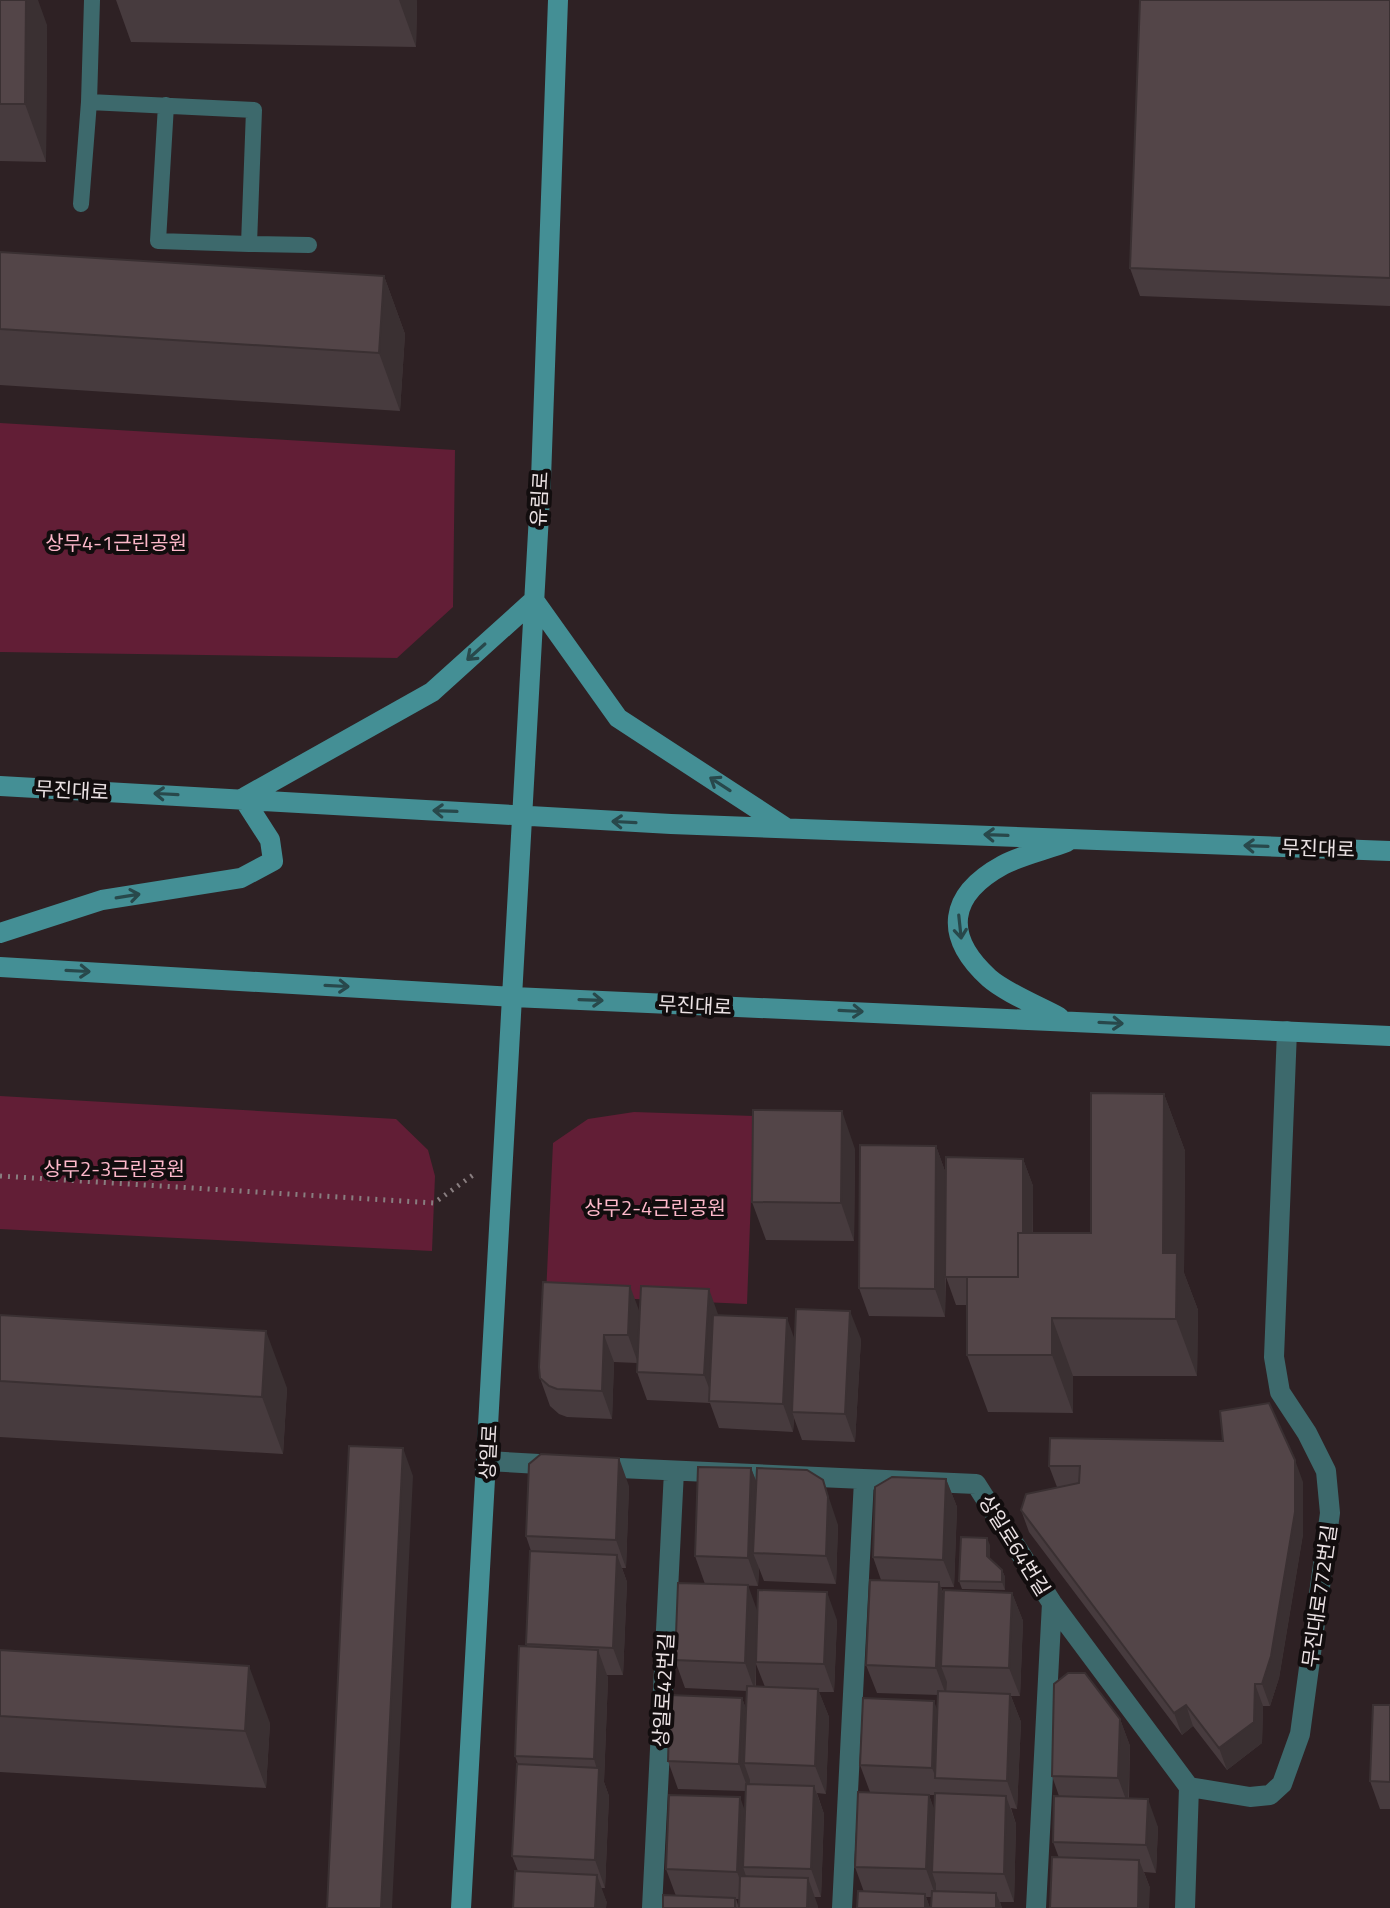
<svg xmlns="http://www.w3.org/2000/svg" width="1390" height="1908" font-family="'Titillium Web','Noto Sans KR',sans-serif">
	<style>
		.park { fill: #621e36 }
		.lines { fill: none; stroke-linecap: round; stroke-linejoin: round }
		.path { stroke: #897e80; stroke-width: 5; stroke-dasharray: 2 6; stroke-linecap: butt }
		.lane { stroke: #3d696c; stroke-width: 16 }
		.street { stroke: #3d696c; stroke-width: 20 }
		.secondary { stroke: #448f95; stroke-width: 20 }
		.wall { fill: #473b3e; fill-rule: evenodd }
		.shaded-wall { fill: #3a3032 }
		.building { fill: #534548; stroke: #3a3032; stroke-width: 2 }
		.oneway { stroke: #28484b }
		.labels { text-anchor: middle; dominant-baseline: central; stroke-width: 8; stroke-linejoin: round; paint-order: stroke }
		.street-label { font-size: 20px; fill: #ebe2e4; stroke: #120d0e }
		.park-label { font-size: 20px; fill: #feb8ca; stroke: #120d0e }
	</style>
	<rect width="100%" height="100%" fill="#2e2124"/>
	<path class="park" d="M0 423 455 450 453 607 397 658 0 652Z
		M0 1096 396 1119 428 1150 435 1176 432 1251 0 1229Z
		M634 1112 754 1116 747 1304 546 1295 553 1143 588 1119Z"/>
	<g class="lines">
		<path class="path" d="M0 1176 434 1203 473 1175"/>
		<path class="lane" d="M89 102 254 110 249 244 158 241 166 105
			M81 204 89 102 92 0
			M249 244 309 245"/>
		<path class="street" d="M487 1461 557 1465
			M597 1467 976 1484 1052 1603 1189 1787 1185 1908
			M1189 1787 1250 1797 1270 1795 1282 1784 1300 1734 1330 1513 1326 1471 1307 1433 1280 1392 1274 1357 1287 1031
			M652 1908 674 1471
			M842 1908 864 1480
			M1036 1908 1052 1603"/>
		<path class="secondary" d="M534 600 618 718 785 827
			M0 786 671 824 1390 851
			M245 797 432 692 534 600
			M0 933 102 900 241 878 273 861 270 840 243 798
			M0 967 513 997 1390 1036
			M1059 1017C1039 1006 1006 993 989 978 943 936 948 895 1003 865 1022 855 1046 850 1067 842
			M461 1908 541 479 558 0"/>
	</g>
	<path class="wall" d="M0 0 47 25 46 162 0 161Z
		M116 0H417L416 47 131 42Z
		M1390 0V306L1140 296 1130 268Z
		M384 276 405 334 400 411 0 385V329Z
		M1164 1094 1185 1151 1184 1273 1198 1310 1197 1376H1073V1413L988 1412 967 1355V1305H956L946 1277 945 1317 869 1316 859 1288 936 1146 946 1174 1023 1159 1033 1186V1233H1091Z
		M855 1149 854 1241 766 1240 752 1202Z
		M640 1313 718 1315 795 1340 861 1339 855 1442 802 1440 794 1418 793 1432 719 1428 710 1403 647 1400 637 1372V1363L614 1362 612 1419 567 1417 559 1414 550 1406 540 1378 539 1367Z
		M0 1315 287 1388 283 1454 0 1437Z
		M1050 1438 1303 1482V1534L1279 1678 1270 1706H1263L1262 1743 1227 1770 1193 1726 1182 1735 1029 1532 1021 1510 1057 1487 1049 1466Z
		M751 1468 756 1481 838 1525 836 1584 764 1581 759 1568 758 1586 705 1584 695 1556Z
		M946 1479 957 1507 954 1587H941L944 1594 1012 1593 1023 1621 1020 1696H1011L1021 1722 1017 1809 1011 1808 1016 1824 1014 1902H1000L1002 1908H931V1897H926L930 1908 864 1892 855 1867 870 1792 860 1765 938 1710V1695L877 1693 866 1665 881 1580 873 1557ZM929 1795H935L934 1810Z
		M629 1486 626 1568H622L627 1582 623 1675H607L608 1678 604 1782 609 1796 605 1888H601L607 1903 518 1871 512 1856 518 1764 515 1756 527 1647 531 1551 526 1536Z
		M990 1545V1559L1002 1570 1005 1577V1590L962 1589 959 1581Z
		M757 1610 837 1620 834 1692H819L829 1717 826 1794 817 1793 824 1814 821 1897H814L818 1908H739V1899H736L739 1908 676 1896 666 1869 745 1810V1791L678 1789 668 1761 742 1698 746 1709 747 1691 685 1688 675 1660ZM756 1664 765 1687H756Z
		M0 1650 270 1723 266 1788 0 1772Z
		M1390 1705V1809H1380L1370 1781Z
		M1120 1719 1130 1746 1129 1798 1158 1827 1156 1873 1144 1872 1150 1888 1059 1858 1053 1842 1059 1796 1052 1776Z"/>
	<path class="shaded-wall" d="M26 0H38L47 25 46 162 25 104Z
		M399 0H417L416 47Z
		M384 276 405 334 400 411 379 353Z
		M1164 1094 1185 1151 1184 1273 1198 1310 1197 1376 1176 1319 1163 1253Z
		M842 1111 855 1149 854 1241 841 1203Z
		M936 1146 946 1174 945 1317 935 1289Z
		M1023 1159 1033 1186 1032 1305 1022 1277Z
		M630 1286 640 1313 638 1363 628 1335Z
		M709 1289 719 1317 714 1401 704 1375Z
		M850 1311 861 1339 855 1442 845 1414Z
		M787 1318 797 1346 792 1412 794 1417 793 1432 783 1404Z
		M1052 1318 1073 1376V1413L1052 1355Z
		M266 1331 287 1388 283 1454 262 1397Z
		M604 1335 614 1362 612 1419 602 1391Z
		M403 1448 413 1476 392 1908H381Z
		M619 1458 629 1486 626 1568 616 1540Z
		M1295 1460 1303 1482V1534L1279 1678 1270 1706 1262 1684Z
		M751 1468 762 1496 753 1553 759 1568 758 1586 748 1558Z
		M946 1479 957 1507 954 1587 943 1560Z
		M823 1480 838 1525 836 1584 826 1556Z
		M987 1538 990 1545V1564L987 1556Z
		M617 1555 627 1582 623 1675 613 1648Z
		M1002 1570 1005 1577V1590L1002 1582Z
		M939 1582 949 1610 941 1666 947 1682 946 1695 936 1668Z
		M748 1585 758 1613 755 1691 745 1663Z
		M827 1592 837 1620 834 1692 824 1664Z
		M1012 1593 1023 1621 1020 1696 1009 1668Z
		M598 1650 608 1678 604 1782 609 1796 605 1888 595 1860 598 1773 594 1759Z
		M249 1666 270 1723 266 1788 245 1731Z
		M1255 1684 1263 1706 1262 1743 1227 1770 1219 1748Z
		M818 1689 829 1717 826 1794 815 1766Z
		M1010 1694 1021 1722 1017 1809 1007 1781Z
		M742 1698 752 1726 744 1763 750 1780 749 1792 739 1764Z
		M934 1701 944 1729 936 1778 932 1768Z
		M1186 1705 1193 1726 1182 1735 1174 1713Z
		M1120 1719 1130 1746 1128 1805 1118 1778Z
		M814 1786 824 1814 821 1897 811 1869Z
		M929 1795 939 1822 932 1872 936 1884V1897L926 1869Z
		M1006 1796 1016 1824 1014 1902 1004 1874Z
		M740 1797 750 1825 743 1867 748 1882V1900L737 1872Z
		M1148 1799 1158 1827 1156 1873 1146 1845Z
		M1139 1860 1150 1888 1149 1908H1138Z
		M597 1875 607 1903 606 1908H595Z
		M808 1878 818 1906V1908H807Z
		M996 1893 1002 1908H996Z
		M925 1894 930 1908H925Z"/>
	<path class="building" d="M0 0H26L25 104H0Z
		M1140 0H1390V278L1130 268Z
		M0 252 384 276 379 353 0 329Z
		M1091 1093 1164 1094 1163 1253H1177L1176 1319 1052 1318V1355H967V1277H1018V1233H1091Z
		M753 1110 842 1111 841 1203 752 1202Z
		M860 1145 936 1146 935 1289 859 1288Z
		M946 1157 1023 1159V1233H1018V1277H945Z
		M543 1282 630 1286 628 1335H604L602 1391 557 1389 549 1386 540 1378 539 1367Z
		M641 1286 709 1289 704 1375 637 1372Z
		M796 1309 850 1311 845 1414 792 1412Z
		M0 1315 266 1331 262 1397 0 1381Z
		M713 1315 787 1318 783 1404 709 1401Z
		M1269 1403 1295 1460V1512L1271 1656 1262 1684H1255L1254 1722 1219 1748 1186 1705 1174 1713 1021 1510 1026 1494 1079 1483 1080 1466H1049L1050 1438 1223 1441 1220 1411Z
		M349 1446 403 1448 381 1908H327Z
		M541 1454 619 1458 616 1540 526 1536 529 1464Z
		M698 1467 751 1468 748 1558 695 1556Z
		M757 1468 807 1470 823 1480 828 1497 826 1556 753 1553Z
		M892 1477 946 1479 943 1560 873 1557 875 1487Z
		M961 1537 987 1538V1556L1002 1570V1582L959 1581Z
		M530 1551 617 1555 613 1648 526 1644Z
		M870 1580 939 1582 936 1668 866 1665Z
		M678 1583 748 1585 745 1663 675 1660Z
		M758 1590 827 1592 824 1664 756 1662Z
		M944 1590 1012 1593 1009 1668 941 1666Z
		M519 1646 598 1650 594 1759 515 1756Z
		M0 1650 249 1666 245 1731 0 1716Z
		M1068 1673H1085L1120 1719 1118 1778 1052 1776 1054 1684Z
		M747 1686 818 1689 815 1766 744 1763Z
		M938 1691 1010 1694 1007 1781 935 1778Z
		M670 1695 742 1698 739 1764 668 1761Z
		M863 1698 934 1701 932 1768 860 1765Z
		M1373 1705H1390V1782L1370 1781Z
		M517 1764 599 1768 595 1860 512 1856Z
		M746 1784 814 1786 811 1869 743 1867Z
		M858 1792 929 1795 926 1869 855 1867Z
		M935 1793 1006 1796 1004 1874 932 1872Z
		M669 1795 740 1797 737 1872 666 1869Z
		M1054 1796 1148 1799 1146 1845 1053 1842Z
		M1052 1857 1139 1860 1138 1908H1050Z
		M515 1871 597 1875 595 1908H513Z
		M740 1876 808 1878 807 1908H739Z
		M858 1891 925 1894V1908H857Z
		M932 1891 996 1893V1908H931Z
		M663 1895 735 1898V1908H663Z"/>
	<defs><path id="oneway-shaft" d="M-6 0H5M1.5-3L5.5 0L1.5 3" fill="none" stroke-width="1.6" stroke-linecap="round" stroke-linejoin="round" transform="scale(2)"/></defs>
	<g class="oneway">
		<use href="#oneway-shaft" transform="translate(476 652) rotate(138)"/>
		<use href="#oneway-shaft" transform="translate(720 784) rotate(-147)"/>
		<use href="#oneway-shaft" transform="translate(166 794) rotate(-177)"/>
		<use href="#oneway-shaft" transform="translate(445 811) rotate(-178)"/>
		<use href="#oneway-shaft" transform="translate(624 822) rotate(-177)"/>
		<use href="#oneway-shaft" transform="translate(996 835) rotate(-178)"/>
		<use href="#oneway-shaft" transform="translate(1256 846) rotate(-178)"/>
		<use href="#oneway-shaft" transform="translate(128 896) rotate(-9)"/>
		<use href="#oneway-shaft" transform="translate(960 927) rotate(84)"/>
		<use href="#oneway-shaft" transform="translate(78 971) rotate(3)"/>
		<use href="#oneway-shaft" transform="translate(337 986) rotate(3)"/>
		<use href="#oneway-shaft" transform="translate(591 1000) rotate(2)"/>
		<use href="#oneway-shaft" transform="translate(851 1011) rotate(3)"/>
		<use href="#oneway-shaft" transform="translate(1111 1023) rotate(3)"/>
	</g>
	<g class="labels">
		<g class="street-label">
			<text transform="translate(539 499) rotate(-87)">유림로</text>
			<text transform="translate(72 790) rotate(3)">무진대로</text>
			<text transform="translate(1318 848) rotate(2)">무진대로</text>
			<text transform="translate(695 1005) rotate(3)">무진대로</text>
			<text transform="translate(488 1452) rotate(-87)">상일로</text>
			<text transform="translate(1015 1545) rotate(58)">상일로64번길</text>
			<text transform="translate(1319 1596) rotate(-82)">무진대로772번길</text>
			<text transform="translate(663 1690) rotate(-87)">상일로42번길</text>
		</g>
		<g class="park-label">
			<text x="116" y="542">상무4-1근린공원</text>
			<text x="114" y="1168">상무2-3근린공원</text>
			<text x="655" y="1207">상무2-4근린공원</text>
		</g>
	</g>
</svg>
